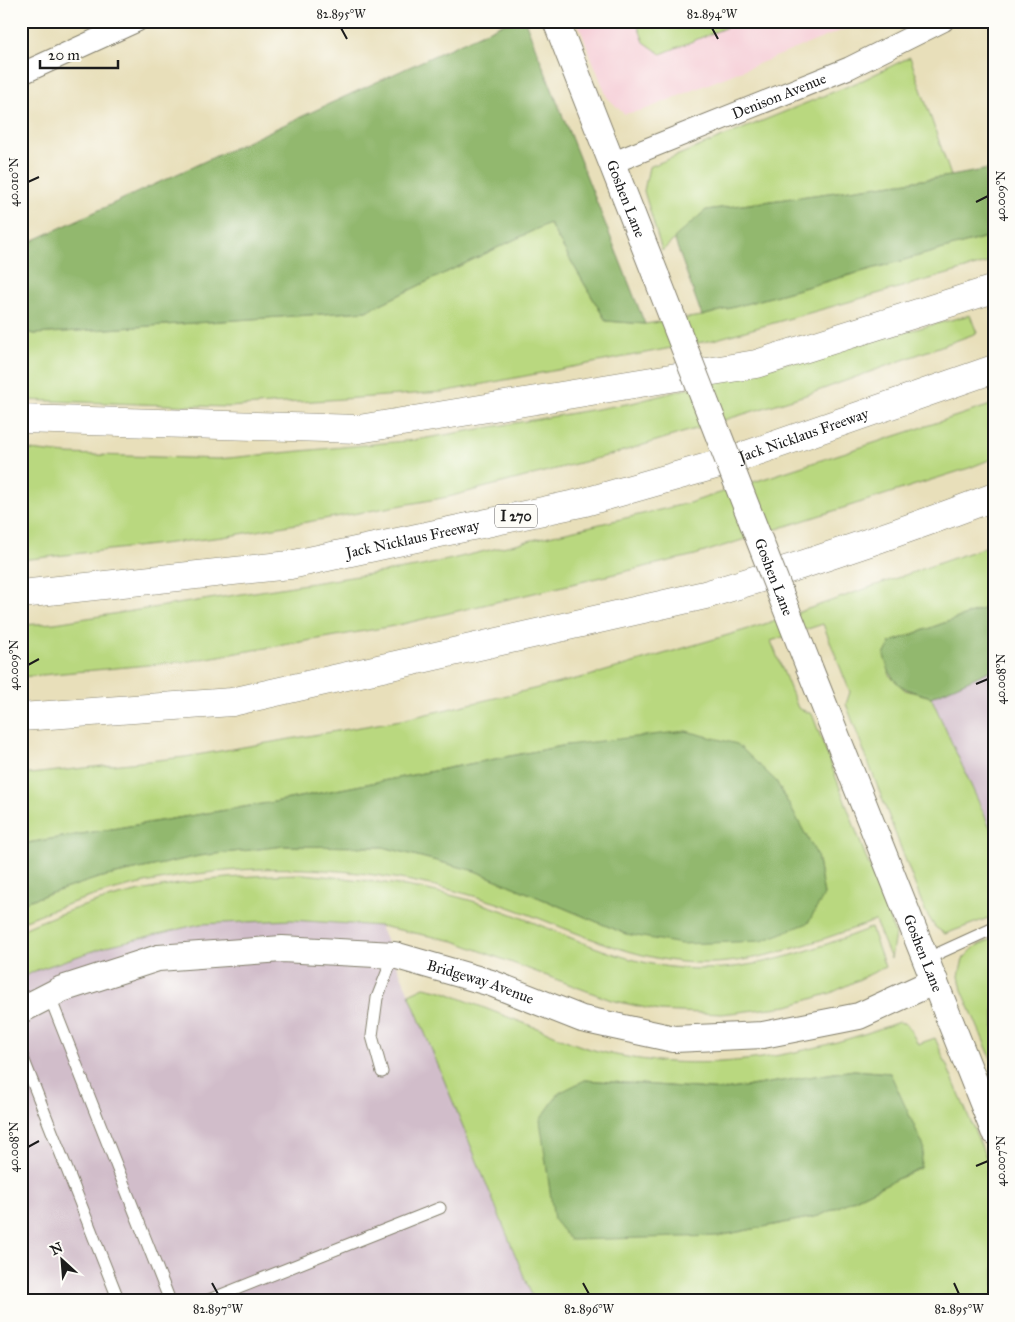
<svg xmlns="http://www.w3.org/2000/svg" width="1015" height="1322" font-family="'IM FELL Great Primer',serif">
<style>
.built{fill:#f6cfd8}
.industrial{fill:#d1bdca}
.green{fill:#b9d87f;stroke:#6a7a4e;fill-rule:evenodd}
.forest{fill:#92b86e;stroke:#576a45}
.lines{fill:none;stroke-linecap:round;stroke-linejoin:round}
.service-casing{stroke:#827e6b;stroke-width:13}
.minor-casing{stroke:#827e6b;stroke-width:23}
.tertiary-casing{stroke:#827e6b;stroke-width:28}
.motorway-casing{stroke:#827e6b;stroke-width:29}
.service{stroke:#fff;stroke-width:11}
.minor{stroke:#fff;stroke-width:21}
.tertiary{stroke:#fff;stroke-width:26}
.motorway{stroke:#fff;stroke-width:28}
.tertiary-bridge-casing{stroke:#827e6b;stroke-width:28;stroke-linecap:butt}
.tertiary-bridge{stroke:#fff;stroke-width:26}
.ticks{fill:none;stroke:#1c1c1c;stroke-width:2}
.labels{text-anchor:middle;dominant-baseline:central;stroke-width:5;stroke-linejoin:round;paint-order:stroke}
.shield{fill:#fdfcf7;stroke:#605f5e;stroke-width:1}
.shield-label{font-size:14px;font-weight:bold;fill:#1c1c1c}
.street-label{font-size:15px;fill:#1c1c1c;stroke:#fdfcf7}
.neatline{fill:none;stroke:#1c1c1c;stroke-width:2}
.ticks-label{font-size:12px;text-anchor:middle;fill:#1c1c1c}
</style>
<rect width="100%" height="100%" fill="#fdfcf7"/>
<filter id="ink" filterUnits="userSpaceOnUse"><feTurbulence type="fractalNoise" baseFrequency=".02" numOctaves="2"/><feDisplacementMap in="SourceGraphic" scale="10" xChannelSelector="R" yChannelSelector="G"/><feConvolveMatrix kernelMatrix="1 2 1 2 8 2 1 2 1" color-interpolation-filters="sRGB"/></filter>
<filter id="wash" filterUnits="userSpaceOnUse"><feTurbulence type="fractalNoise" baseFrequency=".0096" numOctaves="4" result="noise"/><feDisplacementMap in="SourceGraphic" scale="20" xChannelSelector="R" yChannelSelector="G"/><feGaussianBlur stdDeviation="1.12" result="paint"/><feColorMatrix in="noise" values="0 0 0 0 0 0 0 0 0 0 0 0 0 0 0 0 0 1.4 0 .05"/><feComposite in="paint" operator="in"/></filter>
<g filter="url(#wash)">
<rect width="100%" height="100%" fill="#e8dfba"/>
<path class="built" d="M577 21H865L644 110 624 114 607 97Z"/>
<path class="industrial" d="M994 669V836L931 697Z
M291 920 380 926 425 1031 534 1301H21V978L37 970 111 945 200 924Z"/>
<path class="green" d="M636 21H742L661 54 644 42Z
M910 57 951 176 706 210 662 251 644 191 649 167 863 80Z
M549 223 606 321 645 324 702 316 994 235V261L713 340 442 392 228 407 21 400V331L35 334 366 311Z
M970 315 977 333 812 393 614 454 448 497 223 537 21 560V449L66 454 218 459 415 440 632 403Z
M994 404V458L969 468 695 555 394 626 190 661 21 677V625L55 623 422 566 689 503Z
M994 544V605L891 642 889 675 905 690 931 697 994 836V915L991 917 945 934 935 927 925 911 846 704 850 692 823 624 771 641 798 708 812 714 895 934 891 959 875 921C820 940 754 966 695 963 623 959 564 925 497 903 338 852 175 857 21 922V903L98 878 199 856 284 846 383 847 475 871 626 934 824 895 817 856 776 781 567 745 274 802 21 844V775L185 757 401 720 589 676 762 625Z
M303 874C362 880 421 885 479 903 547 923 608 962 680 968 747 974 810 951 871 928L885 967 831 993 788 1006 722 1014 659 1011 611 1000 454 941 380 926 291 920 200 924 111 945 37 970 21 978V930C111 889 205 876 303 874Z
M994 938V1065L962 990 959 976 963 959 976 946Z
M424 987 442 991C476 1005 510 1018 545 1031 561 1038 578 1046 594 1050 698 1077 800 1058 899 1022L907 1024 918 1044 935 1038 994 1176V1301H534L409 994ZM854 1070 890 1073 920 1168 819 1216 718 1236 585 1080 724 1090Z"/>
<path class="forest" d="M509 21H525L645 324 606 321 549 223 366 311 35 334 21 331V246Z
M994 168V235L702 316 674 238 706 210 951 176Z
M994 605V669L931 697C901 688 892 687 884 655L891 642Z
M686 731 737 744 776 781 817 855 824 895 808 923 762 941 681 944 626 934 475 871 383 847 284 846 199 856 98 878 21 903V844L274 802 567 745Z
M854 1070 890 1073 924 1147 920 1168 819 1216 718 1236 570 1240 554 1220 540 1120 559 1093 585 1080 724 1090Z"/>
</g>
<g filter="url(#ink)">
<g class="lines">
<defs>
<path id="service" d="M926 959 994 928
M49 995 170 1301
M21 1053 119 1301
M382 1072 372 1036 377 998 394 955
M206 1301 440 1208"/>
<g id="minor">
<path d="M21 74 137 21"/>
<path id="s1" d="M612 163 849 68 943 21"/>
</g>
<g id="tertiary">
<path id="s2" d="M556 21 657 278"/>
<path id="s3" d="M809 667 994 1131"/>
<path id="s4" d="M21 1010 62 989 158 958 282 949 394 955 491 983 582 1019 674 1039 763 1035 859 1016 935 981"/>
</g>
<g id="motorway">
<path d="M21 419 359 429 756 364 994 289"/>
<path id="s5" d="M21 594 290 565 585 502 729 461 994 369"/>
<path d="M21 717 232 702 705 595C803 566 899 533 994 497"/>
</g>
</defs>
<use href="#service" class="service-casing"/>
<use href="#minor" class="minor-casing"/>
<use href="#tertiary" class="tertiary-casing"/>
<use href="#motorway" class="motorway-casing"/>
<use href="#service" class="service"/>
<use href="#minor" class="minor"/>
<use href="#tertiary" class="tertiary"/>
<use href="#motorway" class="motorway"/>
<defs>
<g id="tertiary-bridge">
<path id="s6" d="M657 278 809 667"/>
</g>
</defs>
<use href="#tertiary-bridge" class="tertiary-bridge-casing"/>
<use href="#tertiary-bridge" class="tertiary-bridge"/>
</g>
</g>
<path class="ticks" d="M341 28 347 39M712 28 718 39M28 182 39 177M976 202 988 196M28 665 39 659M976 684 988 679M28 1147 39 1141M976 1166 988 1161M212 1283 218 1294M583 1283 589 1294M954 1283 959 1294"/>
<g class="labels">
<rect class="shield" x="495" y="504.5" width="42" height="23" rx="4"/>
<g class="shield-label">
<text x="516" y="516">I 270</text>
</g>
<g class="street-label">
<text stroke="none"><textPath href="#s1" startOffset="180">Denison Avenue</textPath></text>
<text stroke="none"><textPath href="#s2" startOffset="191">Goshen Lane</textPath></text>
<text stroke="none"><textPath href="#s5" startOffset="801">Jack Nicklaus Freeway</textPath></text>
<text stroke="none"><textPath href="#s5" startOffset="396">Jack Nicklaus Freeway</textPath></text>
<text stroke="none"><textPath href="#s6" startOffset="321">Goshen Lane</textPath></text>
<text stroke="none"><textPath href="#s3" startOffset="308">Goshen Lane</textPath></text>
<text stroke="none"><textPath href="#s4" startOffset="474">Bridgeway Avenue</textPath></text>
</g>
</g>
<rect width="1015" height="1322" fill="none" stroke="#fdfcf7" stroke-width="55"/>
<g transform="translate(62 1260) rotate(334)" stroke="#fdfcf7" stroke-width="4" paint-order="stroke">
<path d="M0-4L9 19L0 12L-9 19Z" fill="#1c1c1c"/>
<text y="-8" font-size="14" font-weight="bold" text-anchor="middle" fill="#1c1c1c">N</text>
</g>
<path d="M40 60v8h78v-8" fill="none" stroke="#1c1c1c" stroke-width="2.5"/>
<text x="48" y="60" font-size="15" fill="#1c1c1c" stroke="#fdfcf7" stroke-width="4" paint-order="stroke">20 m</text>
<rect x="28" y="28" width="960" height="1266" class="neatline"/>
<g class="ticks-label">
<text x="341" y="18">82.895°W</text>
<text x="712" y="18">82.894°W</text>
<text transform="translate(14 182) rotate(-90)" y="4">40.010°N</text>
<text transform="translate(1001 196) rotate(-90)" y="4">40.009°N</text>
<text transform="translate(14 665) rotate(-90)" y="4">40.009°N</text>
<text transform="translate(1001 679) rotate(-90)" y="4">40.008°N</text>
<text transform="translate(14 1147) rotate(-90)" y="4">40.008°N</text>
<text transform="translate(1001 1161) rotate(-90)" y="4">40.007°N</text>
<text x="218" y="1313">82.897°W</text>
<text x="589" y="1313">82.896°W</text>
<text x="959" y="1313">82.895°W</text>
</g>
</svg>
